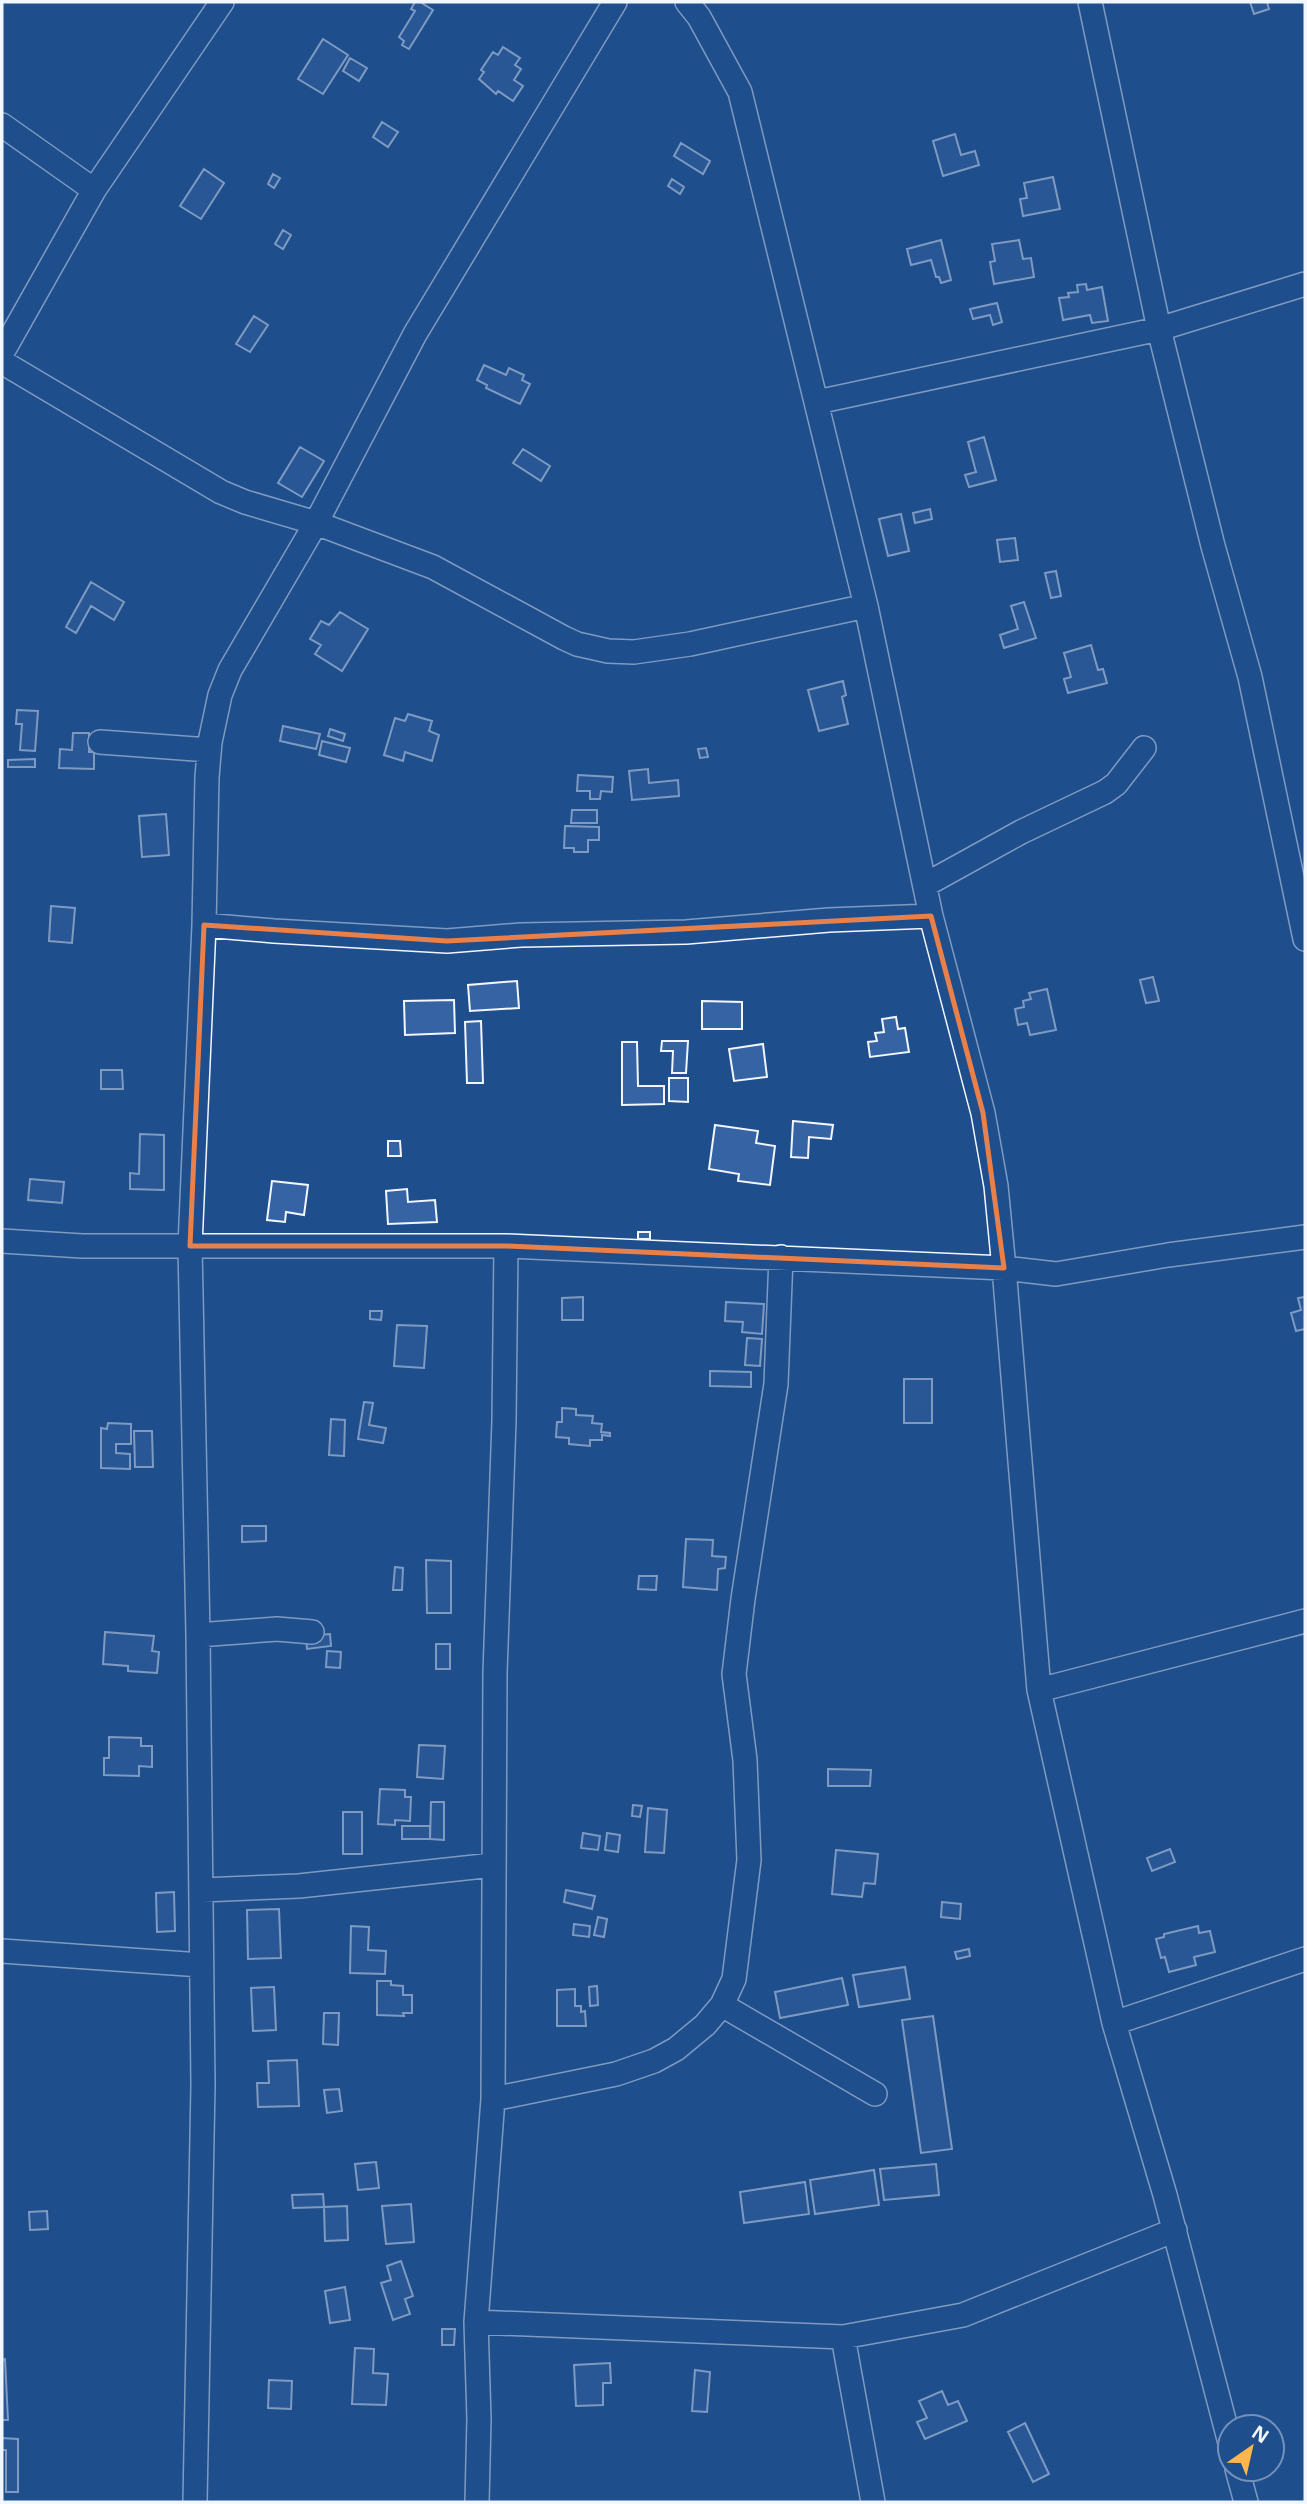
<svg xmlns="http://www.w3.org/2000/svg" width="1307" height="2504" font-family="'Noto Sans',sans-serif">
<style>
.building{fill:#3563a3;stroke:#f2f6ff;stroke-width:2}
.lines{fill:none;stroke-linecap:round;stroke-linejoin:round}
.minor-casing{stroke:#f2f6ff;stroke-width:26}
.minor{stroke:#1f4e8c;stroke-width:23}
.marked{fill:none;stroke:#ea8049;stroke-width:5;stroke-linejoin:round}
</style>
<rect width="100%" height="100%" fill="#1f4e8c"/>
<path class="building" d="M415 2H420L433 10 409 49 402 45 404 41 399 37 415 11 411 9Z
M1250 2H1267L1269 9 1254 14Z
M323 39 348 55 323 94 298 79Z
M503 47 520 58 515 65 521 69 514 80 523 86 513 101 498 91 496 94 479 79 484 72 481 70 493 52 498 55Z
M350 58 367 68 359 81 343 71Z
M382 122 398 132 388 147 373 137Z
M955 134 961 155 975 151 979 165 943 176 933 141Z
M681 143 710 161 703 174 674 156Z
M204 169 224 183 201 219 180 206Z
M273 174 280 178 274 188 268 184Z
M1053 177 1060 209 1023 216 1020 199 1027 198 1024 183Z
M672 179 684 187 680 194 668 186Z
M283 230 291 235 283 249 275 244Z
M941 240 951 280 941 283 939 277H936L931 260 911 265 907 249Z
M1019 240 1023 259 1031 258 1034 277 994 284 990 262 995 261 992 244Z
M1086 284 1087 290 1102 287 1108 321 1092 323 1090 315 1063 320 1059 298 1069 297 1068 293 1078 292 1077 285Z
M997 303 1002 322 993 325 990 315 973 319 970 309Z
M254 316 268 325 250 352 236 344Z
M484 365 506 375 509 368 524 375 522 380 530 384 520 404 486 388 487 385 477 380Z
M984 437 996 480 969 487 965 475 976 472 968 442Z
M300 447 324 461 302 497 278 483Z
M523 449 550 466 541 481 513 463Z
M930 509 932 519 915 523 913 513Z
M901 514 909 551 888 556 879 519Z
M1015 538 1018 560 1000 562 997 540Z
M1056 571 1061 596 1051 598 1045 573Z
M91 582 124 602 114 620 91 606 76 633 66 627Z
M1024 602 1036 638 1004 648 1000 635 1018 629 1011 606Z
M340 612 368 629 342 671 315 654 321 645 310 639 321 621 329 625Z
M1091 645 1098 670 1103 669 1107 683 1068 693 1064 679 1071 677 1064 653Z
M843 681 846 695 842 697 848 724 819 731 808 690Z
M17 710 38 711 35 751 20 750 22 724H16Z
M408 714 432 721 429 731 439 735 432 761 405 752 403 761 384 755 395 718 405 721Z
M283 726 320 734 316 749 280 741Z
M330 729 345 734 343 741 328 736Z
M73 733H89V752H94V769L59 768 60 749 72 750Z
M322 741 350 748 346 762 319 755Z
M706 748 708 757 700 758 698 749Z
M35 759V767H8V760Z
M648 769 649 783 678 780 679 796 632 800 629 771Z
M578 775 613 777 612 792 601 791 600 799H590V791H577Z
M572 810H597V823H571Z
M166 814 169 855 142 857 139 816Z
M565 826 599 827V840H588V852H574V848H564Z
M51 906 75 908 72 943 49 941Z
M1153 977 1159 1001 1146 1003 1140 980Z
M517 981 519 1008 470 1011 468 985Z
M1047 989 1056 1030 1030 1035 1027 1023 1018 1025 1015 1009 1024 1007 1023 1001 1031 999 1029 993Z
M454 1000 455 1033 405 1035 404 1001Z
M702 1001 742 1002V1029H702Z
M896 1017 898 1029 905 1028 909 1052 870 1057 868 1042 877 1041 875 1033 884 1032 882 1019Z
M481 1021 483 1083H467L465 1022Z
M662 1041H688L686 1073H672L673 1051H661Z
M622 1042H637L638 1086H664V1104L622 1105Z
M763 1044 767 1077 734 1081 729 1049Z
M101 1070H122L123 1089H101Z
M669 1078H688V1102L669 1101Z
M793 1121 833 1125 831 1139 809 1137 808 1158 791 1157Z
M715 1125 758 1131 756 1143 775 1146 770 1185 738 1181 739 1174 709 1169Z
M140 1134 164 1135V1190L130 1189V1173L139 1174Z
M388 1141H400L401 1156H388Z
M30 1179 64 1182 62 1203 28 1200Z
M272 1181 308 1185 304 1215 286 1212 285 1222 267 1220Z
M407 1189 408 1202 435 1200 437 1222 388 1224 386 1191Z
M638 1232H650V1239H638Z
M583 1297V1320H562V1298Z
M1305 1297V1329L1296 1331 1291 1313 1301 1310 1298 1298Z
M726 1302 764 1304 762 1334 742 1332 743 1322 725 1321Z
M370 1311H382L381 1320 370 1319Z
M397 1325 427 1326 424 1368 394 1366Z
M747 1338 762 1339 760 1366 745 1365Z
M710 1371 751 1372V1387L710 1386Z
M904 1379H932V1423H904Z
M364 1402 373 1403 369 1425 386 1428 383 1443 358 1439Z
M562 1408 576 1409V1415L593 1416 592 1423 602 1424 601 1432 610 1433V1436L602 1435V1440H590V1446L569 1444V1438L556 1437 557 1422H562Z
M331 1419 345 1420 344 1456 329 1455Z
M108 1423 131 1424V1444H116V1453L130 1454V1469L101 1468V1428L107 1429Z
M134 1431H152L153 1467H135Z
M242 1526H266V1541L242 1542Z
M686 1539 713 1540 712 1556 726 1557 725 1568 718 1569 717 1590 683 1587Z
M426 1560 451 1561V1613H427Z
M395 1567 403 1568 402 1590H393Z
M639 1576H657L656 1590 638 1589Z
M105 1632 154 1636 152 1651 159 1652 157 1673 128 1671V1666L103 1664Z
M330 1634 331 1646 307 1649 306 1636Z
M436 1644H450V1669H436Z
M327 1651 341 1652 340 1668 326 1667Z
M109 1737 141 1738V1746H152V1767L139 1766V1776L104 1775V1758H109Z
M419 1745 445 1746 443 1779 417 1777Z
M828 1769 871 1770 870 1786H828Z
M380 1789 405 1790V1797H411L410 1821 395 1820V1825L378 1824Z
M431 1802H444V1840L430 1839Z
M633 1805 642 1806 640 1817 632 1816Z
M648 1808 667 1810 664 1853 645 1852Z
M343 1812H362V1854H343Z
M402 1826H430V1839H402Z
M583 1833 600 1836 598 1850 581 1848Z
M607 1833 620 1835 618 1852 605 1850Z
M1170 1849 1175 1862 1152 1871 1147 1858Z
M836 1850 878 1854 875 1884 864 1883 862 1897 832 1894Z
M566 1890 595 1896 592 1909 564 1902Z
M174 1892 175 1931 157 1932 156 1893Z
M942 1902 961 1904 960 1919 941 1917Z
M279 1909 281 1958 248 1959 247 1910Z
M598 1917 607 1919 604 1937 594 1935Z
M574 1924 590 1926 589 1937 573 1935Z
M351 1926 369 1927 368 1950 386 1951 385 1974 350 1973Z
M1198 1926 1199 1933 1210 1931 1215 1952 1194 1957 1196 1965 1169 1972 1165 1957 1161 1958 1156 1939 1164 1937V1934Z
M969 1949 970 1956 957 1959 955 1952Z
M905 1967 910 1999 859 2007 853 1975Z
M842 1978 848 2005 780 2018 775 1992Z
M377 1981H391V1985L403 1986V1995H412V2013H403L404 2016 377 2015Z
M597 1986 598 2005 590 2006 589 1987Z
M274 1987 276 2030 253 2031 251 1988Z
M575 1989V2006H581V2012L585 2011 586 2026H557V1990Z
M324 2013H339L338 2045 323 2044Z
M933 2016 952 2149 921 2153 902 2020Z
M297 2060 299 2106 258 2107 257 2083H269L268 2061Z
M339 2089 342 2111 327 2113 324 2090Z
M376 2162 379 2188 358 2190 355 2164Z
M936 2164 939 2195 884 2200 880 2169Z
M874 2170 879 2205 815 2214 810 2180Z
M805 2182 809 2214 744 2223 740 2192Z
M323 2194 324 2207 293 2208 292 2195Z
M411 2204 414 2242 386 2244 382 2206Z
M347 2206 348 2240 325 2241 324 2207Z
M47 2211 48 2229 30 2230 29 2212Z
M401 2261 413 2296 405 2299 410 2314 393 2320 381 2283 391 2280 387 2266Z
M345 2287 350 2320 330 2323 325 2291Z
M442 2329H455L454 2345H442Z
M355 2348 374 2349 373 2373 388 2374 386 2405 352 2404Z
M5 2359 8 2420H2V2360Z
M610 2363 611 2383H603V2405L576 2406 574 2365Z
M695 2370 710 2372 707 2412 692 2411Z
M269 2380 292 2381 291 2409 268 2408Z
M942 2391 948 2405 958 2401 967 2421 925 2439 917 2422 927 2418 919 2401Z
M1025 2423 1049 2474 1033 2482 1008 2432Z
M2 2438 18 2439V2492H6V2450H2Z"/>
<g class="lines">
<defs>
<path id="minor" d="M687 2 699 17 740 92 866 606 931 916 983 1113 996 1186 1004 1268 1039 1690 1114 2023 1165 2195 1230 2443
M1090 2 1159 329 1213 546 1250 677 1305 939
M2 125 94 190
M2 353 94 190 222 2
M2 362 221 492 245 502 316 523 433 567 564 638 577 644 608 651 634 652 690 644 866 606
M817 402 1159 329 1305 284
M100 742 209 750
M925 885 1021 832 1105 792 1116 784 1144 748
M204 925 274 931 447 941 521 935 686 932 829 920 931 916
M2 1241 82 1246H506L1004 1268 1056 1274 1168 1255 1305 1237
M198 1635 277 1629 312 1632
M1039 1690 1305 1621
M202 1890 299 1886 493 1865
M2 1951 201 1965
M722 2005 875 2094
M1114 2023 1305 1959
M493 2099 616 2074 654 2061 676 2049 705 2025 722 2005 734 1979 749 1860 745 1760 734 1674 743 1599 776 1384 781 1257
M476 2322 843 2337 963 2315 1175 2230
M843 2337 873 2502
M1237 2469 1246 2502
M195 2502 203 2085 198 1635 190 1246 204 925 207 777 210 742 220 695 230 670 316 523 415 334 615 2
M477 2502 479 2419 476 2322 493 2099 495 1673 504 1421 506 1246"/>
</defs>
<use href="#minor" class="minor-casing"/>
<use href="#minor" class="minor"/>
</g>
<path d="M0 0H1307V2504H0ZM931 916 983 1113 1004 1268 506 1246H190L204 925 447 941Z" fill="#1f4e8c" fill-opacity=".55" fill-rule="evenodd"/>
<path class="marked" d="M931 916 983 1113 1004 1268 506 1246H190L204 925 447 941Z"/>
<rect width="1307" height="2504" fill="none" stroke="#f2f6ff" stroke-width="7"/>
<g transform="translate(1251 2448) rotate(34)"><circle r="33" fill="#1f4e8c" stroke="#7391ba" stroke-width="2"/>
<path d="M0-5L12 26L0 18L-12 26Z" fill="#ffb74d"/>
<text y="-10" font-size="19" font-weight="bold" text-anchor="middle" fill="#f2f6ff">N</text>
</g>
</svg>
